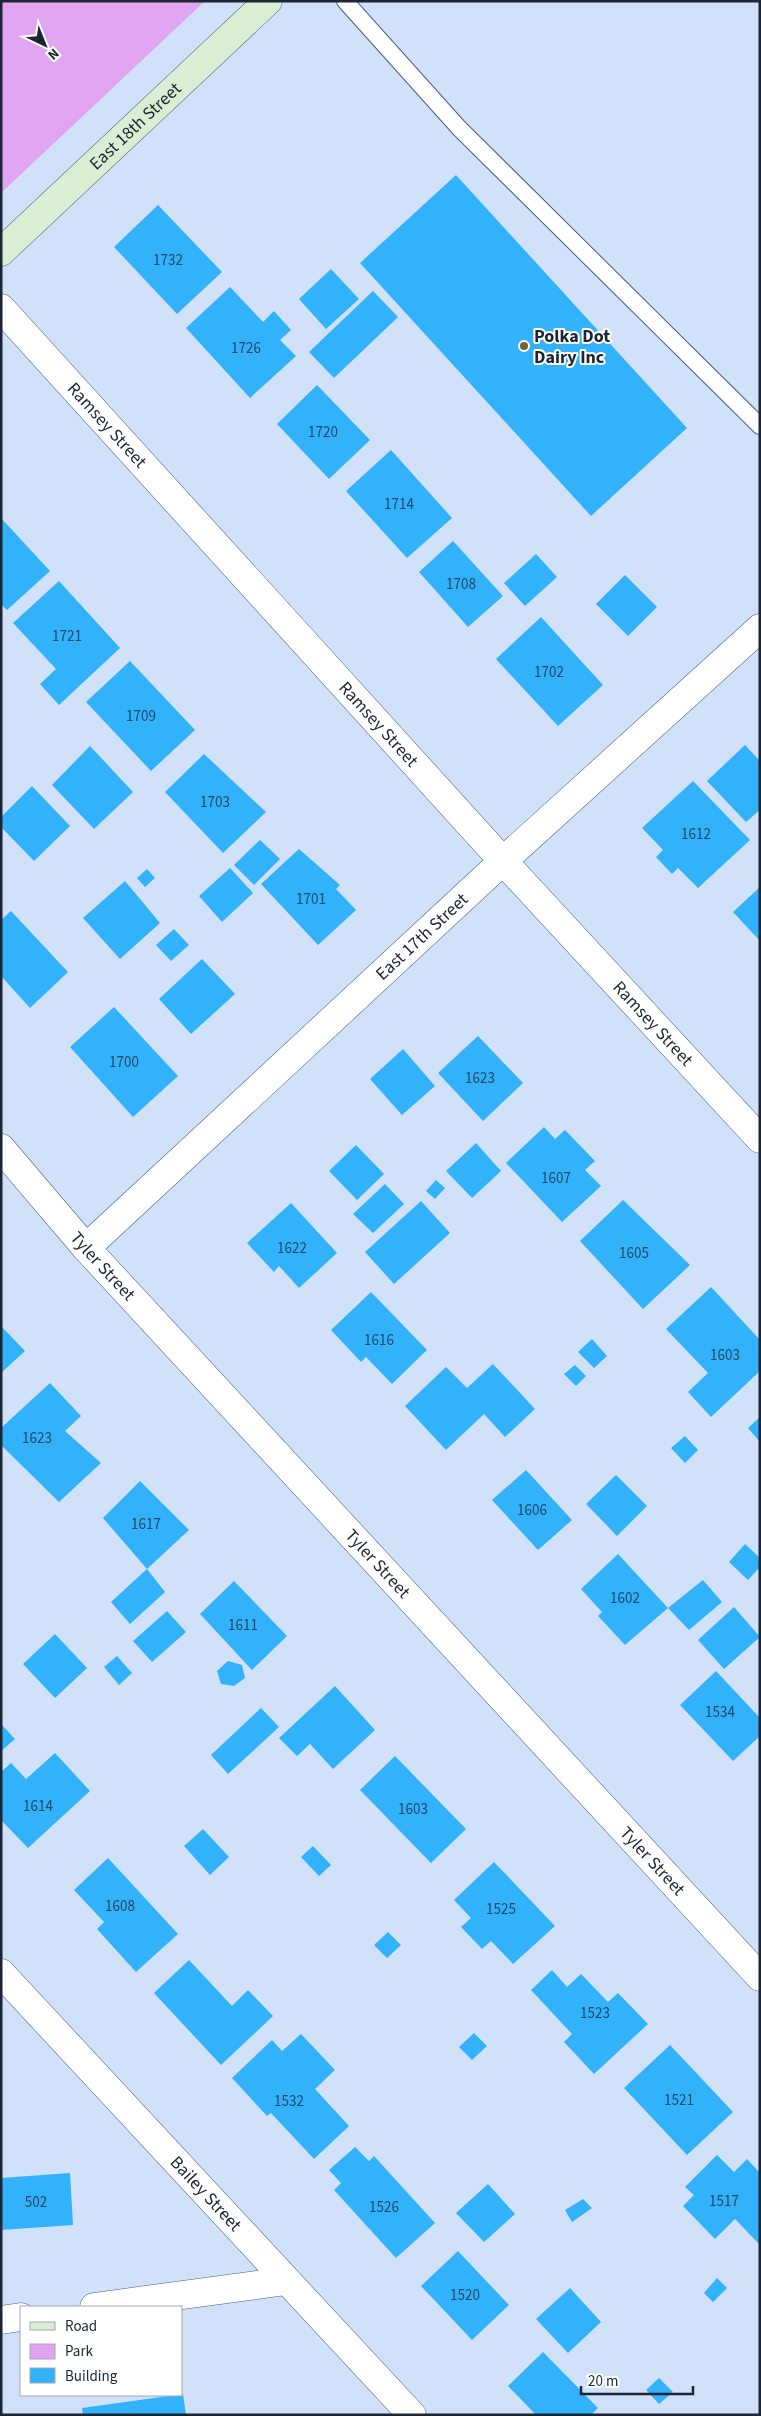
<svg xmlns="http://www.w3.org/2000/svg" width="761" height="2416" font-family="'Source Sans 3',sans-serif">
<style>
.green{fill:#e1a4f1}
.building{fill:#31b2fa}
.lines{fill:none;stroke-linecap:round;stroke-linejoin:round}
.lane-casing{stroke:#475e81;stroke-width:18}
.street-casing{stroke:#475e81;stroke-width:29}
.secondary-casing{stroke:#475e81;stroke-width:29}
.lane{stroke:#fff;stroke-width:16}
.street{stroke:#fff;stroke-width:28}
.secondary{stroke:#d9eed3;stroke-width:28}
.poi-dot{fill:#7b6032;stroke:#fff;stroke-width:2}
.labels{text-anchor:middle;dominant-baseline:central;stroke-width:4;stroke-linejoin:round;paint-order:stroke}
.number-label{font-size:15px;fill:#204866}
.street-label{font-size:18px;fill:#1b2534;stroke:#fff}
.poi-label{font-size:18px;font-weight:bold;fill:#1b2534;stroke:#fff;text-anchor:start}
</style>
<rect width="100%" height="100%" fill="#d1e1fa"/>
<path class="green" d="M1 1H205L1 193Z"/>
<path class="building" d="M456 175 687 428 591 516 360 263Z
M158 205 222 272 177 314 114 247Z
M331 269 359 299 326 329 299 299Z
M230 287 263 322 274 311 291 330 280 340 296 356 250 398 186 328Z
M373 291 398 317 334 378 309 352Z
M317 385 370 440 329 479 277 424Z
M391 450 452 518 407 558 346 491Z
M1 518 50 571 7 610 1 604Z
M453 541 503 596 468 627 419 572Z
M536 554 557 577 525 606 504 583Z
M625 575 657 607 628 636 596 604Z
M59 581 120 648 59 705 40 684 56 669 13 623Z
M541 617 603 685 558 726 496 659Z
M130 661 195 730 151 771 86 702Z
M745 745 760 761V810L746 822 707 781Z
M90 746 133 792 94 829 52 785Z
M204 754 266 812 223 853 165 792Z
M693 781 750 840 698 888 678 868 672 874 656 857 663 850 642 828Z
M32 786 70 826 34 861 1 827V817Z
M260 840 280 859 254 885 234 865Z
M299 849 340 885 336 889 356 910 318 945 261 884Z
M230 868 253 893 222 922 199 896Z
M147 869 155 878 145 887 137 878Z
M125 881 160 923 120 959 83 918Z
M760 887V941L733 912Z
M11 911 68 972 30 1008 1 976V920Z
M174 929 189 945 171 961 156 945Z
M202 959 235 994 191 1034 159 999Z
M114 1007 178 1076 133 1117 70 1047Z
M478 1036 523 1083 483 1121 438 1073Z
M403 1049 435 1086 402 1115 370 1079Z
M544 1127 555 1139 565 1130 595 1161 585 1170 601 1186 562 1222 506 1163Z
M476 1143 501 1171 472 1198 446 1171Z
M356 1145 384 1174 357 1200 329 1171Z
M436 1180 445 1188 435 1199 426 1191Z
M385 1184 404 1204 373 1233 353 1214Z
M623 1200 690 1265 643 1309 580 1241Z
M421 1201 450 1233 394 1284 365 1252Z
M291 1203 337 1253 299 1288 279 1266 274 1272 247 1243Z
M711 1287 760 1340V1371L711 1417 688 1392 708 1373 666 1329Z
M371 1292 427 1350 392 1384 366 1357 361 1362 331 1330Z
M1 1326 25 1351 1 1373Z
M592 1339 607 1356 594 1368 578 1352Z
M493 1364 535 1409 505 1437 484 1414 446 1450 405 1406 446 1367 467 1388Z
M575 1365 586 1376 576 1386 564 1374Z
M50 1383 81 1416 65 1431 101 1463 59 1502 1 1445V1428Z
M760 1417V1442L748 1428Z
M685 1436 698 1450 685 1463 671 1448Z
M526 1470 572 1520 538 1550 492 1500Z
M616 1475 647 1506 617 1536 586 1504Z
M140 1481 189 1530 147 1569 103 1518Z
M745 1544 760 1558V1567L748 1580 729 1562Z
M618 1554 668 1608 625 1645 598 1616 602 1612 581 1589Z
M147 1569 165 1592 130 1624 111 1602Z
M703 1580 722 1602 689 1630 668 1608Z
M234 1581 287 1636 252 1670 200 1614Z
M734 1607 760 1637 724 1669 698 1640Z
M167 1611 186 1632 152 1662 133 1641Z
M55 1634 87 1668 55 1698 23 1664Z
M117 1656 132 1673 119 1685 104 1667Z
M228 1661 242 1665 245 1678 234 1686 221 1684 217 1671Z
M716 1671 760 1718V1736L733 1761 680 1705Z
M335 1686 375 1730 333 1769 310 1744 297 1756 279 1738Z
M261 1708 279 1727 228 1774 211 1755Z
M1 1724 15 1739 1 1751Z
M55 1753 90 1791 28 1848 1 1820V1772L11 1763 26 1779Z
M395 1756 466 1829 431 1863 360 1790Z
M203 1829 229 1857 210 1875 184 1846Z
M313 1846 331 1865 319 1876 301 1857Z
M108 1858 178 1934 136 1972 97 1929 104 1922 74 1890Z
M494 1862 555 1926 513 1964 491 1941 482 1949 461 1927 471 1918 454 1900Z
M388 1932 401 1945 387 1958 374 1945Z
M189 1960 232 2006 248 1990 273 2016 221 2065 154 1993Z
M552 1970 567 1987 581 1974 608 2002 618 1993 648 2024 594 2074 564 2042 572 2034 531 1990Z
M474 2033 487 2046 472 2060 459 2047Z
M301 2034 335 2070 315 2089 349 2126 314 2159 271 2113 267 2116 232 2078 272 2040 282 2051Z
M670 2045 733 2112 687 2155 624 2088Z
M355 2147 369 2161 374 2156 435 2223 396 2258 334 2190 341 2183 329 2170Z
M717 2155 734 2172 747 2159 760 2173V2245L735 2219 715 2239 683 2206 694 2195 685 2187Z
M70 2173 73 2225 1 2230V2178Z
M488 2184 515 2214 484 2242 456 2213Z
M583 2199 592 2208 572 2222 565 2210Z
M458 2251 509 2305 472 2340 421 2286Z
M717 2278 727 2288 713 2302 704 2293Z
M570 2288 601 2322 568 2353 536 2319Z
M543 2352 598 2408 591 2415H536L508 2386Z
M659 2378 673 2392 659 2404 646 2390Z
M183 2394 186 2415H83L82 2408Z"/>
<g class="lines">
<defs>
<path id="lane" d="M345 1 459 128 760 426"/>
<g id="street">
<path id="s1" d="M1 308 503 861 760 1139"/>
<path id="s2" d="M1 1148 86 1248 760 1977"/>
<path id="s3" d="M86 1248 503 861 760 628"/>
<path id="s4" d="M1 1973 412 2415"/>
<path d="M94 2307 286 2281"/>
<path d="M1 2320 21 2317"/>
</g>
<g id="secondary">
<path id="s5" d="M1 252 268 1"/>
</g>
</defs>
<use href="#lane" class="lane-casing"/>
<use href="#street" class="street-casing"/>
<use href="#secondary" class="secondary-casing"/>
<use href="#lane" class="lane"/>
<use href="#street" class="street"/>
<use href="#secondary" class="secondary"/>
</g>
<circle class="poi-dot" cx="524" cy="346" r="5"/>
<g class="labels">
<g class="number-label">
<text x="168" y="260">1732</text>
<text x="246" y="348">1726</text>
<text x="323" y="432">1720</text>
<text x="399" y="504">1714</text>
<text x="461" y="584">1708</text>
<text x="67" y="636">1721</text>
<text x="549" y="672">1702</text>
<text x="141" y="716">1709</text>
<text x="215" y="802">1703</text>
<text x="696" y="834">1612</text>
<text x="311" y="899">1701</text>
<text x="124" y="1062">1700</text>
<text x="480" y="1078">1623</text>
<text x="556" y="1178">1607</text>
<text x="292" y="1248">1622</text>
<text x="634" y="1253">1605</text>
<text x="379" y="1340">1616</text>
<text x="725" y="1355">1603</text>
<text x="37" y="1438">1623</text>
<text x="532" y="1510">1606</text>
<text x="146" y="1524">1617</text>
<text x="625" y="1598">1602</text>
<text x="243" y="1625">1611</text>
<text x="720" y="1712">1534</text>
<text x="38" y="1806">1614</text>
<text x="413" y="1809">1603</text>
<text x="120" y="1906">1608</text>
<text x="501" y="1909">1525</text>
<text x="595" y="2013">1523</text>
<text x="679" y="2100">1521</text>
<text x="289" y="2101">1532</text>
<text x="724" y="2201">1517</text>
<text x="36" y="2202">502</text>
<text x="384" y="2207">1526</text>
<text x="465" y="2295">1520</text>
</g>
<g class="street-label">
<text stroke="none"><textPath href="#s5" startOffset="184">East 18th Street</textPath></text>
<text stroke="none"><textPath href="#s1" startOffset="158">Ramsey Street</textPath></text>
<text stroke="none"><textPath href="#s1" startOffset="562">Ramsey Street</textPath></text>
<text stroke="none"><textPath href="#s3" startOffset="458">East 17th Street</textPath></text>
<text stroke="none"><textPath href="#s1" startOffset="968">Ramsey Street</textPath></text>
<text stroke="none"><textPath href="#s2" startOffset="156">Tyler Street</textPath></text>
<text stroke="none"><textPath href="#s2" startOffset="561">Tyler Street</textPath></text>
<text stroke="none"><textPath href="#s2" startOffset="966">Tyler Street</textPath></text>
<text stroke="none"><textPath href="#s4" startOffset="301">Bailey Street</textPath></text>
</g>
<g class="poi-label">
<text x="534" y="336">Polka Dot<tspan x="534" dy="21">Dairy Inc</tspan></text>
</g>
</g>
<rect width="761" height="2416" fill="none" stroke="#1b2534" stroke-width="5"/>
<rect x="20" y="2306" width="162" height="90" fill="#ffffff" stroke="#a4a8ae"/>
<rect x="30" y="2322" width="25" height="8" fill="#d9eed3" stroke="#a4a8ae"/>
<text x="65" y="2331" font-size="15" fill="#1b2534">Road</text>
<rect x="30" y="2344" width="25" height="15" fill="#e1a4f1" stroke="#a4a8ae"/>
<text x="65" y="2356" font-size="15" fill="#1b2534">Park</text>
<rect x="30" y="2368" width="25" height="15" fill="#31b2fa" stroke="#a4a8ae"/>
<text x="65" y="2381" font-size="15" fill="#1b2534">Building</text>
<g transform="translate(45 45) rotate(137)" stroke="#ffffff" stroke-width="4" paint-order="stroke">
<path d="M0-4L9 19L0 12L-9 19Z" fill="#1b2534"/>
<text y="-8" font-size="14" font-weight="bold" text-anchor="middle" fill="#1b2534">N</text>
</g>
<path d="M581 2386v8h112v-8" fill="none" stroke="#1b2534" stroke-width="2.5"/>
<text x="588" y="2386" font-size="15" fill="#1b2534" stroke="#ffffff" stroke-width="4" paint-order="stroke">20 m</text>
</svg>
